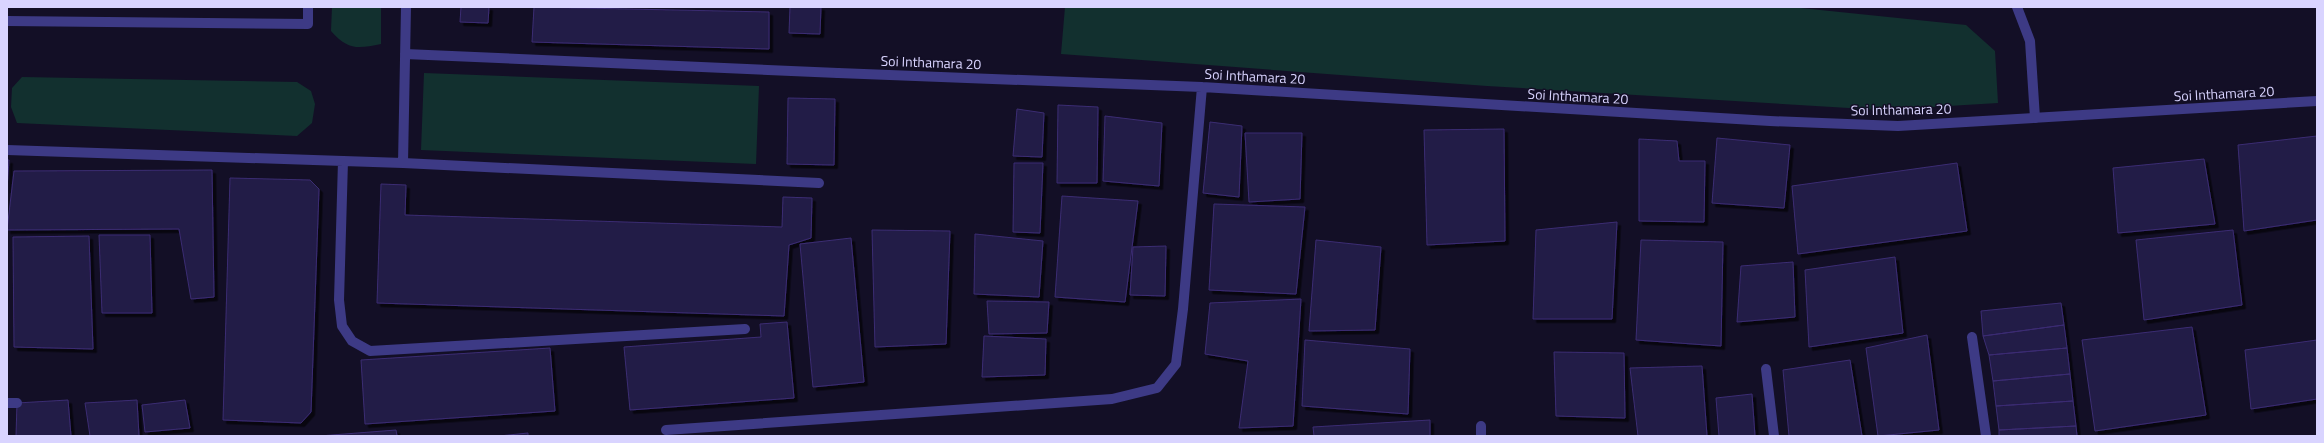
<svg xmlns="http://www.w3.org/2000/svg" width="2324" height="443" font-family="'Titillium Web',sans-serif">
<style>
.green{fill:#12302f}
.building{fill:#241b47;stroke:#3b2d73;filter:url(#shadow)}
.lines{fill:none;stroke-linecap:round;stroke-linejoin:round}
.service{stroke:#3d3a85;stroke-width:10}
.minor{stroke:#3d3a85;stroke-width:10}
.labels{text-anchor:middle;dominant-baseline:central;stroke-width:3;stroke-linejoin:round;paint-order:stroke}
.street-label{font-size:14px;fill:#d9d4ff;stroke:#130f26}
</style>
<defs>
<filter id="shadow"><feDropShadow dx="3.5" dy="3.5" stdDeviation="0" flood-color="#0009"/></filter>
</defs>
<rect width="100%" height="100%" fill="#130f26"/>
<path class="green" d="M332 7H381V44C357 49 348 50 331 31Z
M1065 7H1791L1966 25 1995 51 1998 103 1882 110 1487 86 1061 54Z
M424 73 759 86 756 164 421 150Z
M22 77 297 82 311 91 315 104 312 123 297 136 17 123 11 107 12 88Z"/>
<path class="building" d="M461 7H489L488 23 460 22Z
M534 7 769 12V49L532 42Z
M790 7H821L820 34 789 33Z
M788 98 835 99 834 165 787 164Z
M1058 105 1098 107 1097 183H1057Z
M1017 109 1044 113 1042 157 1013 156Z
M1105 116 1162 123 1159 186 1103 181Z
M1210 122 1242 126 1239 197 1203 193Z
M1504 129 1505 241 1427 245 1424 130Z
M1245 133H1302L1300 199 1249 202Z
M2317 136V220L2244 231 2238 145Z
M1717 138 1790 145 1784 208 1712 203Z
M1639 139 1677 141 1679 161H1705L1704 222 1639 221Z
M2204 159 2215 224 2118 233 2113 168Z
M7 160H9L7 190Z
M1014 163H1043L1040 233 1013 232Z
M1957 163 1967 231 1798 254 1792 186Z
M212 170 214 297 191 299 179 229 7 230 14 171Z
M230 178 310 180 319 189 311 412 301 423 223 420Z
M381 184 406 185 405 215 782 227 783 197 812 198 811 238 789 245 784 316 377 303Z
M1062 196 1138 201 1125 302 1055 297Z
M1214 204 1305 207 1296 294 1209 290Z
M1617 222 1612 319H1533L1536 230Z
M872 230 950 231 946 344 875 347Z
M2233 230 2242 305 2144 320 2136 240Z
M975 234 1043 241 1039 297 974 294Z
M99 235H150L152 313H102Z
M89 236 93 349 14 347 13 237Z
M851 238 864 382 813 387 800 244Z
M1316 240 1381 247 1375 330 1309 331Z
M1641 240 1723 242 1721 346 1636 340Z
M1166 246 1165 296 1130 295 1133 247Z
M1895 257 1903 333 1809 347 1805 270Z
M1793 262 1795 317 1737 322 1741 266Z
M1301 299 1293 426 1239 428 1248 361 1205 354 1210 303Z
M987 301 1049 302 1047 333 989 334Z
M2061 303 2064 325 1983 336 1981 311Z
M787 322 794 398 630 410 624 347 761 337 760 324Z
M2064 325 2067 348 1989 355 1983 336Z
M2192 327 2206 415 2095 431 2082 340Z
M1927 335 1939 430 1878 436 1866 348Z
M984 336 1046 339 1045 375 982 377Z
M1305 340 1410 349 1408 414 1302 406Z
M2317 340V399L2251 409 2245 350Z
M550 348 555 411 365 424 361 360Z
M2067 348 2070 374 1993 381 1989 355Z
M1554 352 1624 353 1625 418 1556 416Z
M1850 360 1862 436H1789L1783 370Z
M1702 366 1707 436H1638L1630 368Z
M2070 374 2073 401 1996 406 1993 381Z
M1752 394 1755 436H1719L1716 398Z
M68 400 71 436H16L17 403Z
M137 400 139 436H90L85 403Z
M185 400 190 428 145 432 142 405Z
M2073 401 2076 426 1999 430 1996 406Z
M1430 420V436H1314L1313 427Z
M2076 426 2077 436H1999V430Z
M396 430 397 436H319Z
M528 433V436H499Z"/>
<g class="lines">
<path class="service" d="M2017 7 2030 41 2035 118
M7 21 308 24V7
M405 54 838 73
M7 150 403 163 819 183
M343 161 339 300 342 326 352 341 370 351 745 329
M403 163 406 7"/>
<path class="minor" d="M838 73 1202 87 1770 121 1898 126 2317 101
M1972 337 1986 436
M1766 369 1774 436
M7 403H17
M666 430 1112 399 1157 388 1176 364 1183 309 1202 87
M1481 436V426"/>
</g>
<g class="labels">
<g class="street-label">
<text transform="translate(931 62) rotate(2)">Soi Inthamara 20</text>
<text transform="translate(1255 76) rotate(3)">Soi Inthamara 20</text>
<text transform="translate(2224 93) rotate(-3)">Soi Inthamara 20</text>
<text transform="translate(1578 96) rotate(3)">Soi Inthamara 20</text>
<text transform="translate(1901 109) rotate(-1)">Soi Inthamara 20</text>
</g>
</g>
<rect width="2324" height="443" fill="none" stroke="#d9d4ff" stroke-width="16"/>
</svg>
